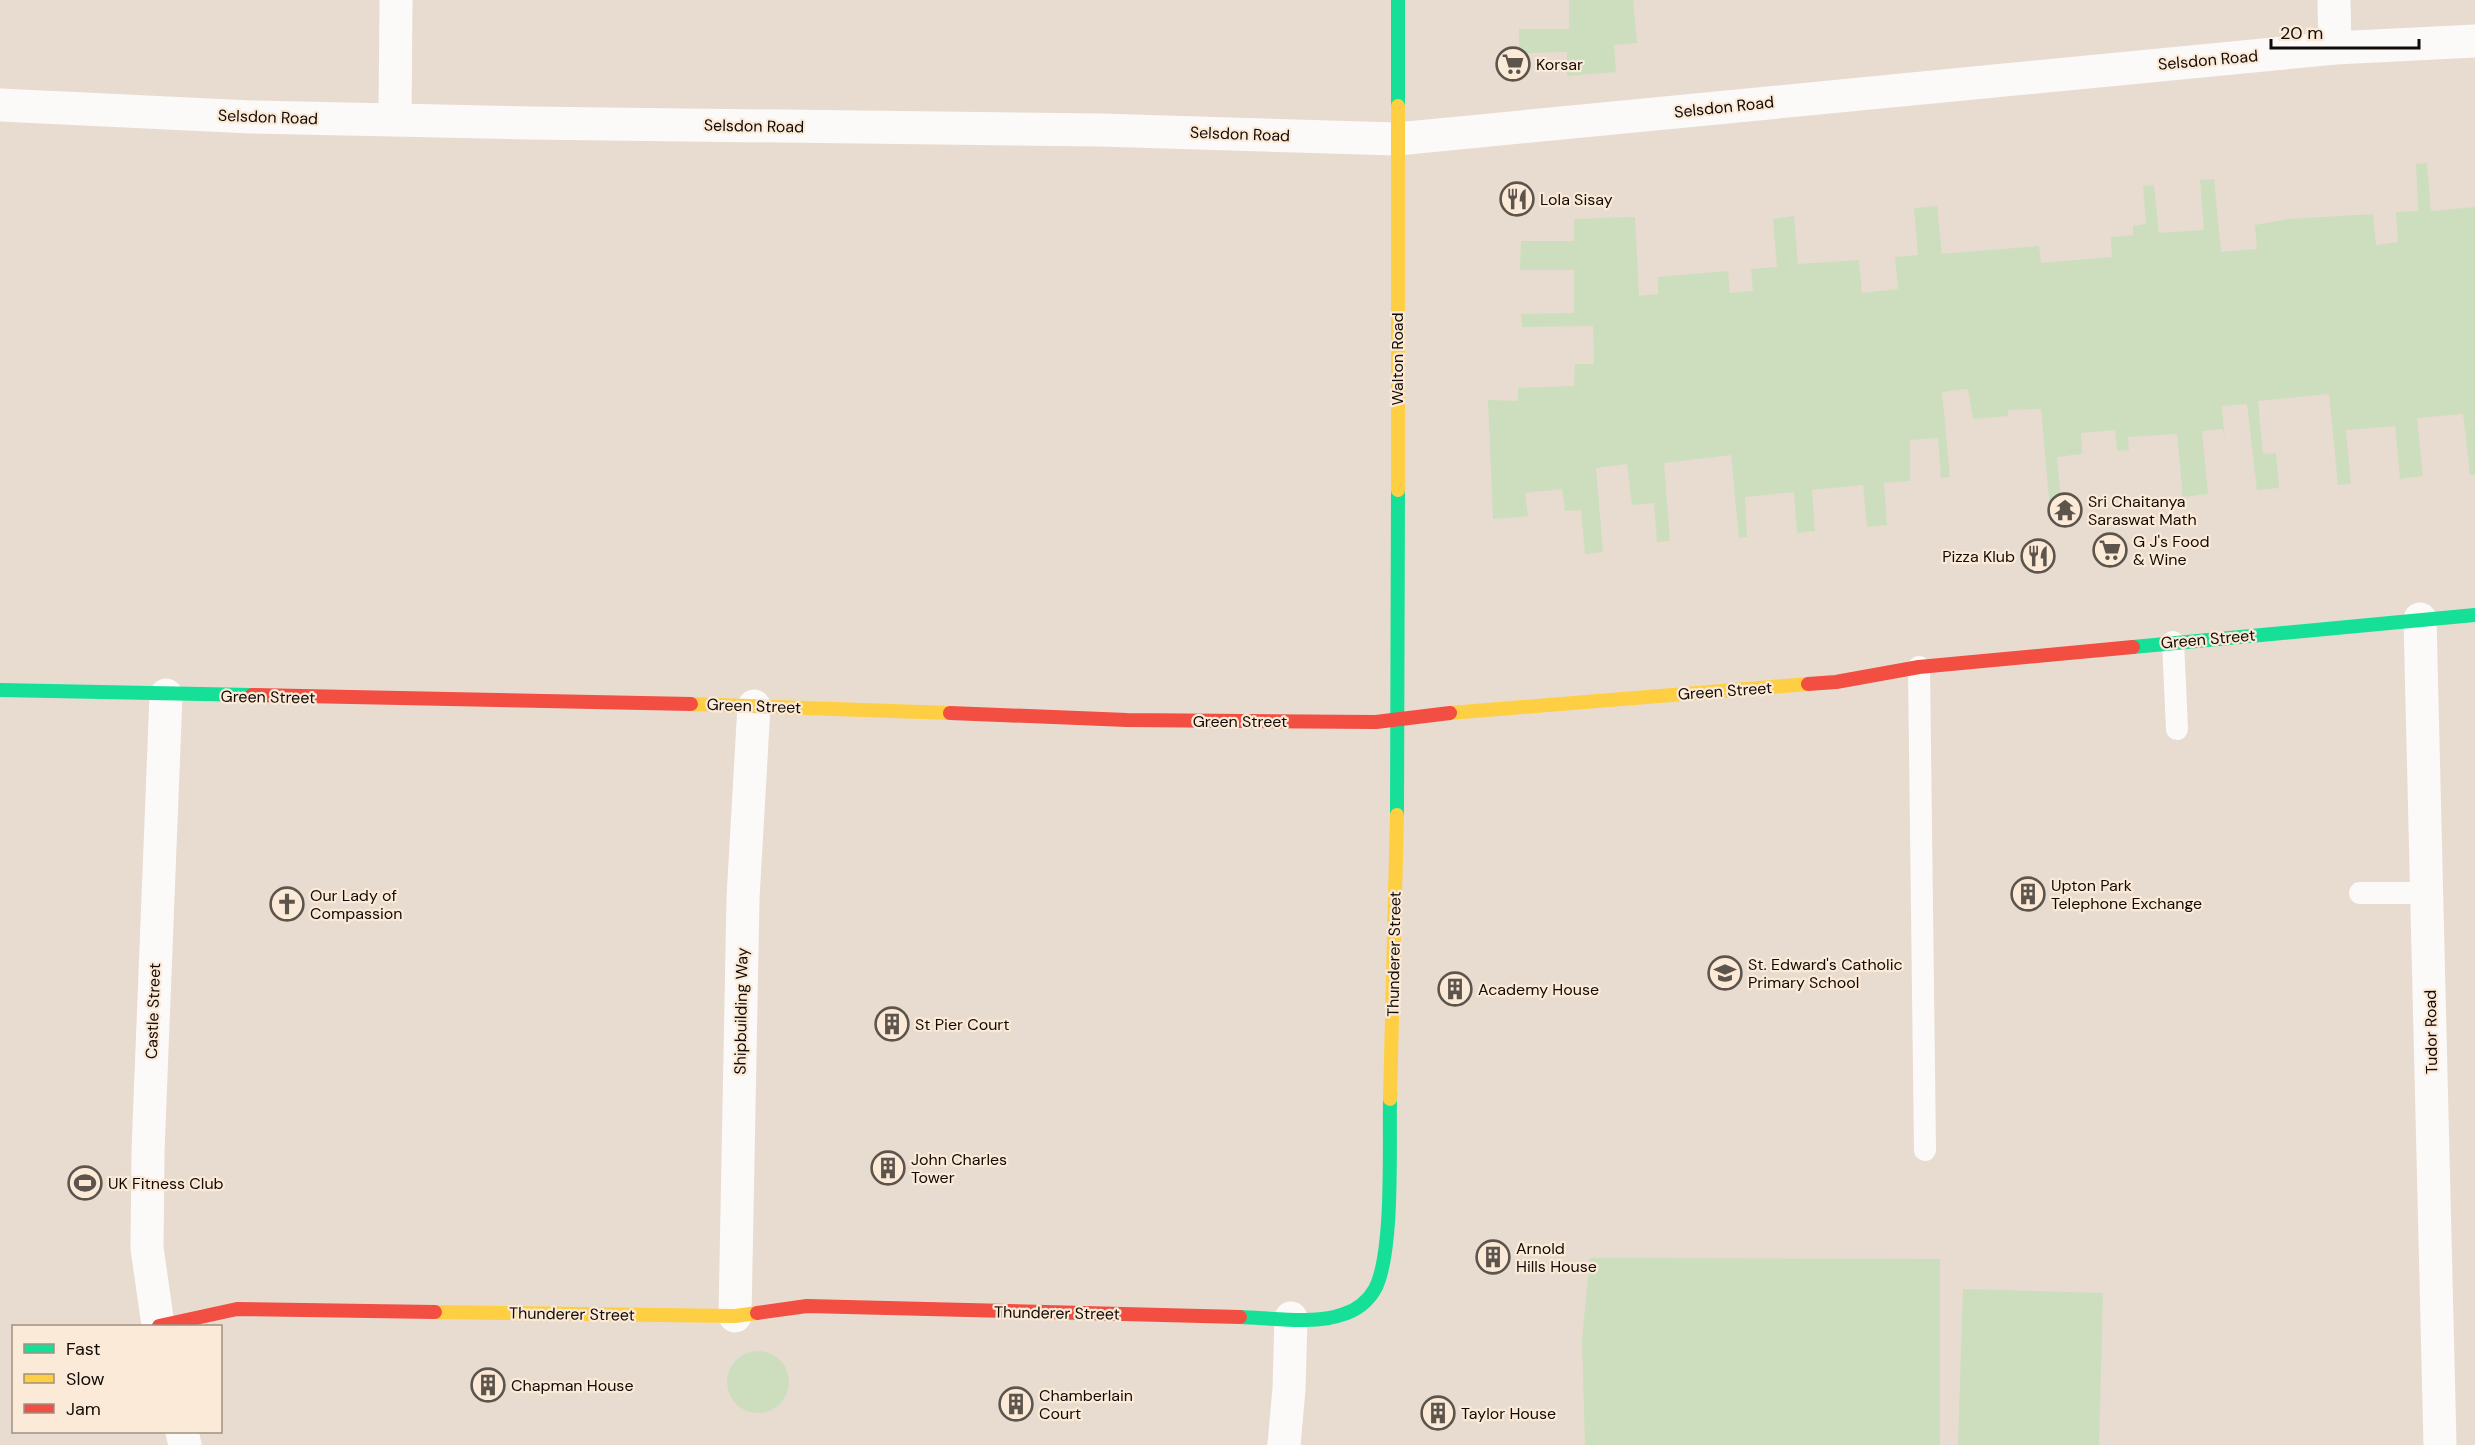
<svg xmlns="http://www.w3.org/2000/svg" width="2475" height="1445" font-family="'DM Sans',sans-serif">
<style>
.green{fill:#ccdebd}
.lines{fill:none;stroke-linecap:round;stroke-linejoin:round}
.lane{stroke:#fcfaf8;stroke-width:22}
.street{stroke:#fcfaf8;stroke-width:33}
.fast{stroke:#16e098;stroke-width:14}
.slow{stroke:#ffcf43;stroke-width:14}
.jam{stroke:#f24e42;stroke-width:14}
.labels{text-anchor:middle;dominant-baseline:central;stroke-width:4.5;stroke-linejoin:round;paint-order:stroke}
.street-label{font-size:16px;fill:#120b05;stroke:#fcead8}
.poi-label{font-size:16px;fill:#120b05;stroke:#fcead8;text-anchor:start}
</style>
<rect width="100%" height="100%" fill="#e8dcd0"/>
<path class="green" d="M1569 0H1633L1637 43 1614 45 1616 72 1567 76V52L1519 53V29H1569Z
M2427 163 2431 211 2475 207V475H2470L2463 414 2417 418 2423 476 2400 479 2395 426 2346 430 2351 484 2338 485 2329 394 2258 401 2263 454 2276 453 2279 488 2257 490 2247 404 2222 406 2225 442 2223 429 2202 431 2208 494 2183 497 2177 434 2128 437 2129 450 2117 451 2115 430 2081 433 2082 454 2057 457 2062 510 2050 511 2041 409 2008 410V416L1973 419 1968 389 1942 392 1950 477 1941 478 1938 438 1910 440V481L1884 483 1887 525 1867 527 1863 485 1812 490 1815 531 1797 533 1794 492 1745 497 1747 537 1739 538 1731 455 1664 463 1670 541 1657 542 1654 503 1632 505 1627 464 1596 468 1603 552 1585 554 1581 510 1565 511 1562 489 1525 493 1528 516 1493 519 1488 400 1518 401V388L1574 386 1575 364H1594L1593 326 1522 327 1521 314 1574 313V270H1520L1521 241H1574V219L1635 217 1639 296 1658 294V277L1728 271 1730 293 1753 291 1751 269 1777 267 1773 219 1794 216 1798 264 1859 260 1862 293 1898 289 1895 257 1918 255 1914 208 1937 206 1942 254 2039 246 2041 263 2112 257 2111 237 2133 235V226L2146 224 2143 186 2154 185 2159 233 2204 230 2200 180 2214 179 2221 252 2257 249 2255 225 2290 219 2373 214 2376 245 2398 242 2396 212 2418 211 2416 164Z
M1590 1258 1940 1259V1445H1585L1582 1339Z
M1963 1289 2103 1293 2099 1445H1958Z
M727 1382a31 31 0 1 1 62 0a31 31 0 1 1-62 0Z"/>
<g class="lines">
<path class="lane" d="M2173 642 2177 729
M1919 667 1925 1150
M2360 893H2428"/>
<path class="street" d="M2334 0 2335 48
M0 105 251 117 529 123 1101 130 1397 139 2335 48 2475 41
M395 120 396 0
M2420 619 2440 1445
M735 1316 743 898 754 706
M158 1325 147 1248 148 1151 166 695
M182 1432 185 1445
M1284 1445 1289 1389 1291 1318"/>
<path class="fast" d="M1398 0V106
M2133 647 2475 615
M0 690 252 695
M1397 815 1398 490
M1240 1317C1271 1318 1315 1325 1344 1314 1357 1310 1368 1301 1375 1289 1394 1253 1389 1144 1390 1099"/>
<path class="slow" d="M1398 106V490
M691 704 950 713
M1450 713 1808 684
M1390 1099 1397 815
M435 1312 735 1316 757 1313"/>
<path class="jam" d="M1808 684 1836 682 1919 667 2133 647
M252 695 691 704
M950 713 1127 720 1376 722 1450 713
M757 1313 807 1306 1240 1317
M159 1326 237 1309 435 1312"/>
</g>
<defs>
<symbol id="supermarket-ring" viewBox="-11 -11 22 22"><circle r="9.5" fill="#fcead8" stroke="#5d544c" stroke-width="1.5"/><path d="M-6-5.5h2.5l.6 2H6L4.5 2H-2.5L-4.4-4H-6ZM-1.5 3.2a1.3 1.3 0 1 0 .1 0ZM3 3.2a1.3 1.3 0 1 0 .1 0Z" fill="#5d544c"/></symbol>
<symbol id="restaurant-ring" viewBox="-11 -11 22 22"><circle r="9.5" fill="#fcead8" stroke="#5d544c" stroke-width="1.5"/><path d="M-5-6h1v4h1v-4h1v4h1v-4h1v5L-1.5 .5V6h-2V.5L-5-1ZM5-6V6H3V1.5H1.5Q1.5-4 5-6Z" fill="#5d544c"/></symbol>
<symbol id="temple-ring" viewBox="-11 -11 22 22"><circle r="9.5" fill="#fcead8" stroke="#5d544c" stroke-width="1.5"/><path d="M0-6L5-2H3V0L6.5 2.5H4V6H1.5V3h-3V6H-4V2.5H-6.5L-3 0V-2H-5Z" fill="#5d544c"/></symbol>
<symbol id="building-ring" viewBox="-11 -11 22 22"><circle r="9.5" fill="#fcead8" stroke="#5d544c" stroke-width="1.5"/><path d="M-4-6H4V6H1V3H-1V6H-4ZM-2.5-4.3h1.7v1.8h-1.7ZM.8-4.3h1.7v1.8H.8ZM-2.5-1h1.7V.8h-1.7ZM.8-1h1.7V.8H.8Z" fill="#5d544c"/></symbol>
<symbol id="church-ring" viewBox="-11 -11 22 22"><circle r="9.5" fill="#fcead8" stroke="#5d544c" stroke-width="1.5"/><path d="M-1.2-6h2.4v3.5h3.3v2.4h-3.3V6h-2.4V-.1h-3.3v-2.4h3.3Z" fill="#5d544c"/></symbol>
<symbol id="school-ring" viewBox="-11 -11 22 22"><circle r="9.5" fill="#fcead8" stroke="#5d544c" stroke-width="1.5"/><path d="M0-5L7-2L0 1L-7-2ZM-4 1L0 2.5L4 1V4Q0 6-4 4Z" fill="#5d544c"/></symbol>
<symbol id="stadium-ring" viewBox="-11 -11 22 22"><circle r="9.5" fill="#fcead8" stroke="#5d544c" stroke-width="1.5"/><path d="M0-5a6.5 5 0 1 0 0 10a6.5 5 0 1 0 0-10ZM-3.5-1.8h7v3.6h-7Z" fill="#5d544c"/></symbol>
</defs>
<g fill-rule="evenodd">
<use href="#supermarket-ring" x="1494" y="45" width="38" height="38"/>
<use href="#restaurant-ring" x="1498" y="180" width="38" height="38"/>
<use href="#temple-ring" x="2046" y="491" width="38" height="38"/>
<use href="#supermarket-ring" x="2091" y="531" width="38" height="38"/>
<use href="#restaurant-ring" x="2019" y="537" width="38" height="38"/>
<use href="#building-ring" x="2009" y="875" width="38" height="38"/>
<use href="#church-ring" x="268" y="885" width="38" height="38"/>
<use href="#school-ring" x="1706" y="954" width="38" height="38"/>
<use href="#building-ring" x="1436" y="970" width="38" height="38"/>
<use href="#building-ring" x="873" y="1005" width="38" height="38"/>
<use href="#building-ring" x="869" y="1149" width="38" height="38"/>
<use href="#stadium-ring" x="66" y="1164" width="38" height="38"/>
<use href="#building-ring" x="1474" y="1238" width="38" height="38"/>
<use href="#building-ring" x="469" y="1366" width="38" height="38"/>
<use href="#building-ring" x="997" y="1385" width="38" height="38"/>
<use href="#building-ring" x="1419" y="1394" width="38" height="38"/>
</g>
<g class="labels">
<g class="street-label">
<text transform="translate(2208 60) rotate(-5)">Selsdon Road</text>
<text transform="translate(1724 107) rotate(-6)">Selsdon Road</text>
<text transform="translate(268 117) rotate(2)">Selsdon Road</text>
<text transform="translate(754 126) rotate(1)">Selsdon Road</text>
<text transform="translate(1240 134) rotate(2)">Selsdon Road</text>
<text transform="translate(1397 359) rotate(-90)">Walton Road</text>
<text transform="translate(2208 639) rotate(-5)">Green Street</text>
<text transform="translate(1725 691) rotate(-4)">Green Street</text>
<text transform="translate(268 697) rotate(1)">Green Street</text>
<text transform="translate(754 706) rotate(2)">Green Street</text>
<text x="1240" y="721">Green Street</text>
<text transform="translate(1394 954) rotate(-89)">Thunderer Street</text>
<text transform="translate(153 1011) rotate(-88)">Castle Street</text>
<text transform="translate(741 1011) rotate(-89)">Shipbuilding Way</text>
<text transform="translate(2431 1032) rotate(-91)">Tudor Road</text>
<text transform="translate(1057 1313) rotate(1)">Thunderer Street</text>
<text transform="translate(572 1314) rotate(1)">Thunderer Street</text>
</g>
<g class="poi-label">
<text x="1536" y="64">Korsar</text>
<text x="1540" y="199">Lola Sisay</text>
<text x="2088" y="501">Sri Chaitanya<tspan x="2088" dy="18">Saraswat Math</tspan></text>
<text x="2133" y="541">G J's Food<tspan x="2133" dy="18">&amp; Wine</tspan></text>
<text x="2015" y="556" text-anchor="end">Pizza Klub</text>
<text x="2051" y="885">Upton Park<tspan x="2051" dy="18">Telephone Exchange</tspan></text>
<text x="310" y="895">Our Lady of<tspan x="310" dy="18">Compassion</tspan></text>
<text x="1748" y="964">St. Edward's Catholic<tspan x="1748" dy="18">Primary School</tspan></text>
<text x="1478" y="989">Academy House</text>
<text x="915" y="1024">St Pier Court</text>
<text x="911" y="1159">John Charles<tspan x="911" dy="18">Tower</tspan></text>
<text x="108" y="1183">UK Fitness Club</text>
<text x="1516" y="1248">Arnold<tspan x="1516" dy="18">Hills House</tspan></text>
<text x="511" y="1385">Chapman House</text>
<text x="1039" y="1395">Chamberlain<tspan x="1039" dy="18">Court</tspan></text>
<text x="1461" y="1413">Taylor House</text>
</g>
</g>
<rect x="12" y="1325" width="210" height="108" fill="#fcead8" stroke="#9e9184" stroke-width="1.5"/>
<rect x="24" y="1344" width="30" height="9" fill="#16e098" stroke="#9e9184" stroke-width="1.5"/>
<text x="66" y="1355" font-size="18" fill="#120b05">Fast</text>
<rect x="24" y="1374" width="30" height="9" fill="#ffcf43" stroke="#9e9184" stroke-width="1.5"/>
<text x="66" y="1385" font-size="18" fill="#120b05">Slow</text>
<rect x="24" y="1404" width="30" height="9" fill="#f24e42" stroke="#9e9184" stroke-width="1.5"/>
<text x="66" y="1415" font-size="18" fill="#120b05">Jam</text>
<path d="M2271 39v9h148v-9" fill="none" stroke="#120b05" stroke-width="3"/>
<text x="2280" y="39" font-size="18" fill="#120b05" stroke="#fcead8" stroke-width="4.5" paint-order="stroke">20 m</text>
</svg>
